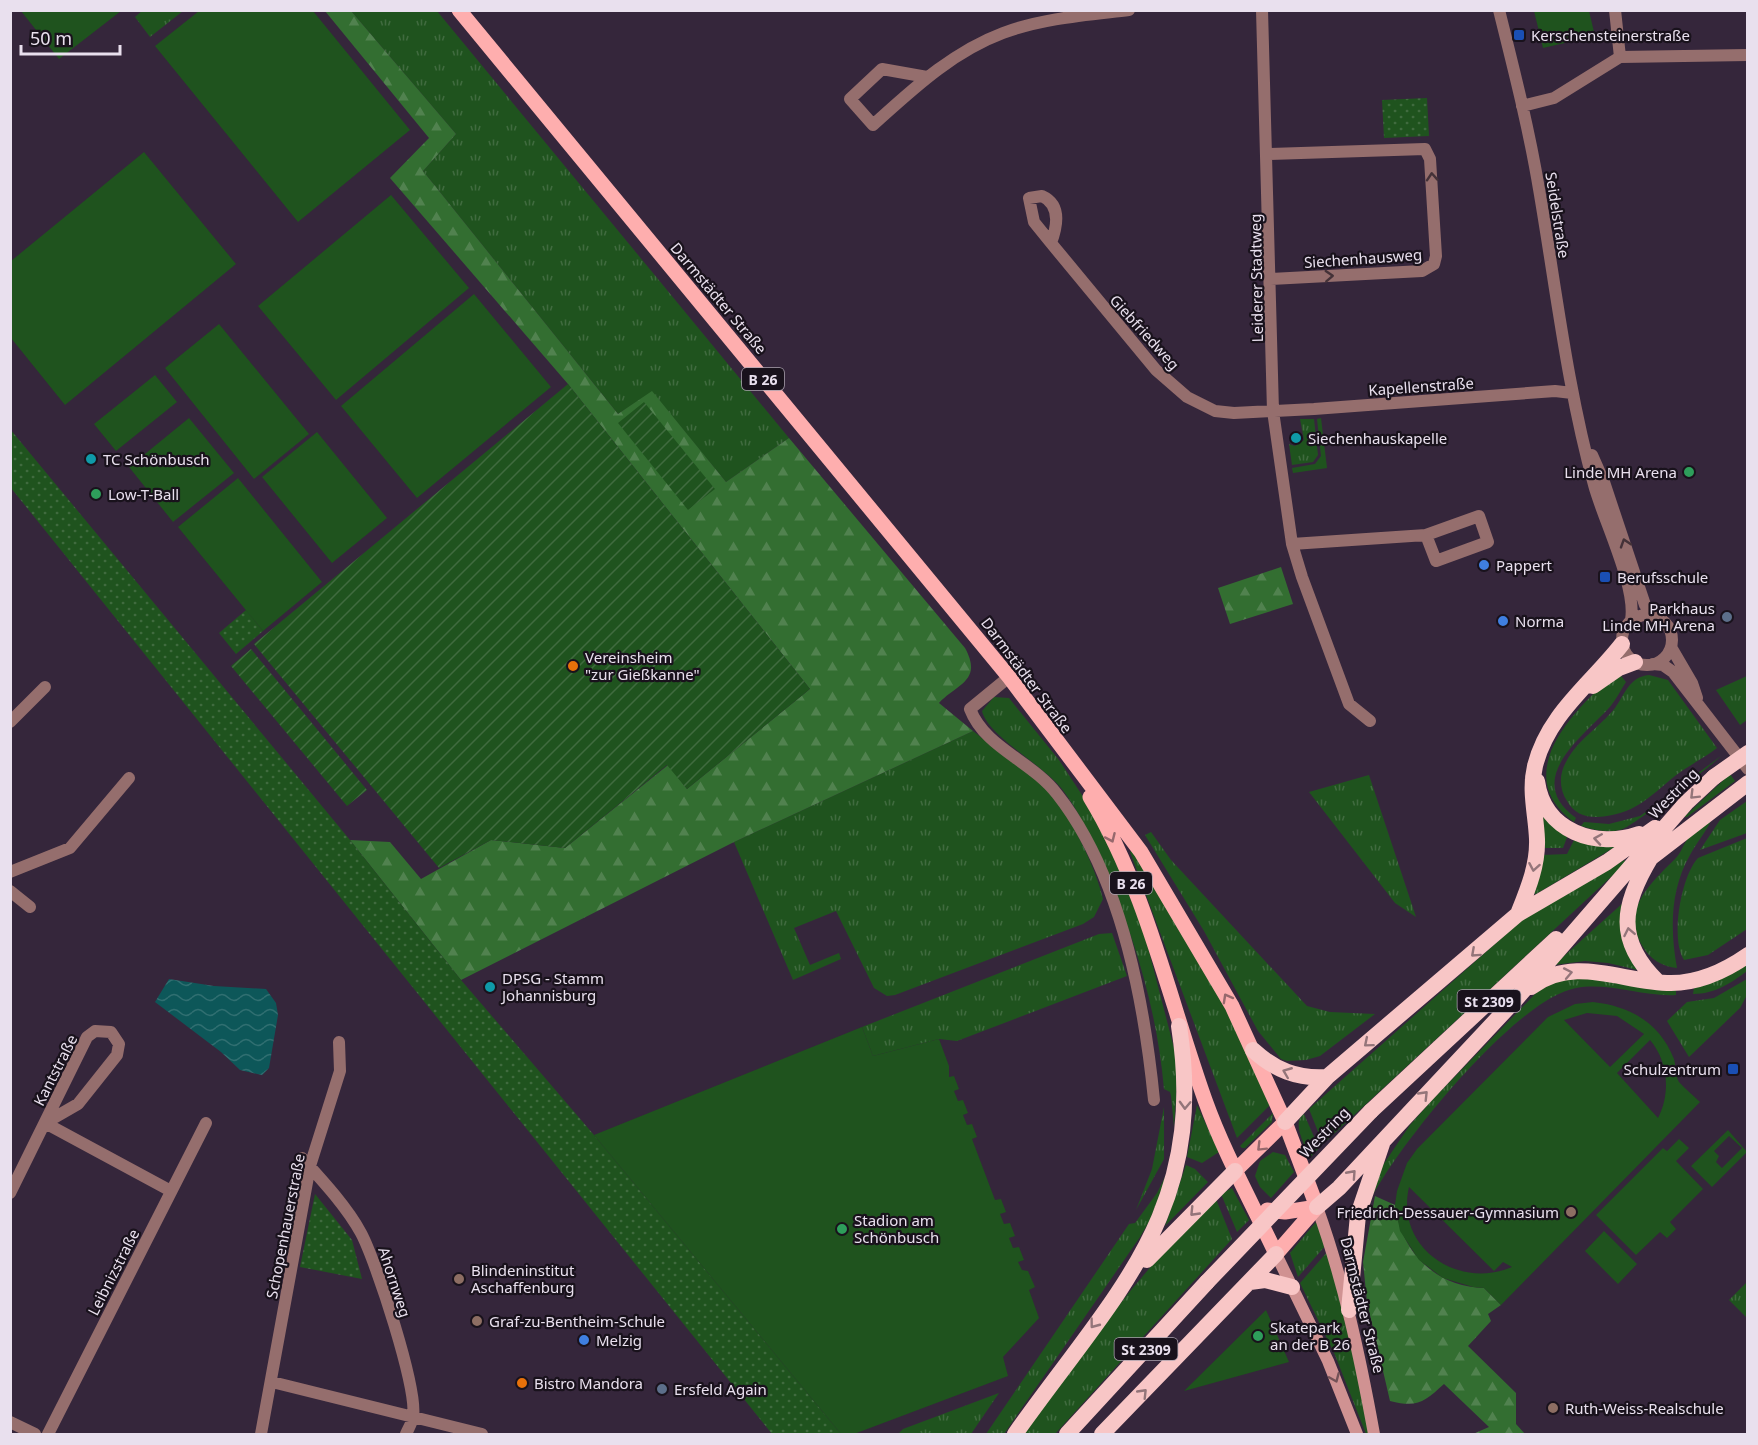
<svg xmlns="http://www.w3.org/2000/svg" width="1758" height="1445" font-family="'Noto Sans',sans-serif">
<style>
.grass{fill:url(#grass-tufts)}
.forest{fill:url(#forest-firs)}
.park{fill:url(#park-dots)}
.garden{fill:url(#garden-furrows)}
.pitch{fill:#1f531e;fill-rule:evenodd}
.water{fill:url(#water-waves)}
.lines{fill:none;stroke-linecap:round;stroke-linejoin:round}
.minor{stroke:#956e6d;stroke-width:12}
.secondary{stroke:#d09292;stroke-width:12}
.primary{stroke:#feaeae;stroke-width:15}
.trunk{stroke:#f8c6c6;stroke-width:16}
.trunk-bridge{stroke:#f8c6c6;stroke-width:16}
.oneway{stroke:#443238}
.oneway2{stroke:#94757a}
.oneway3{stroke:#97686c}
.oneway4{stroke:#745257}
.transit-dot{fill:#1a4fb4;stroke:#19121c;stroke-width:2}
.culture-dot{fill:#0f9aa8;stroke:#19121c;stroke-width:2}
.leisure-dot{fill:#2e9e5b;stroke:#19121c;stroke-width:2}
.shop-dot{fill:#3f7fe0;stroke:#19121c;stroke-width:2}
.service-dot{fill:#5c6f8a;stroke:#19121c;stroke-width:2}
.food-dot{fill:#e8710a;stroke:#19121c;stroke-width:2}
.education-dot{fill:#8d6e63;stroke:#19121c;stroke-width:2}
.labels{text-anchor:middle;dominant-baseline:central;stroke-width:4.5;stroke-linejoin:round;paint-order:stroke}
.shield{fill:#19121c;stroke:#aba2af;stroke-width:1.5}
.shield-label{font-size:14px;font-weight:bold;fill:#e9e0ee}
.poi-label{font-size:15px;fill:#e9e0ee;stroke:#19121c;text-anchor:start}
.street-label{font-size:15px;fill:#e9e0ee;stroke:#19121c}
</style>
<defs>
<pattern id="grass-tufts" width="24" height="20" patternUnits="userSpaceOnUse" patternTransform="scale(1.5)"><rect width="24" height="20" fill="#1f531e"/><path d="M3 7l-1-3M5 7V3M7 7l1-3M15 17l-1-3M17 17v-4M19 17l1-3" fill="none" stroke="#406b3f"/></pattern>
<pattern id="forest-firs" width="22" height="20" patternUnits="userSpaceOnUse" patternTransform="scale(1.5)"><rect width="22" height="20" fill="#336e31"/><path d="M5 1l3.5 6h-7zM16 11l3.5 6h-7z" fill="#51824f"/></pattern>
<pattern id="park-dots" width="8" height="8" patternUnits="userSpaceOnUse" patternTransform="scale(1.5)"><rect width="8" height="8" fill="#1f531e"/><path d="M2 2h.1M6 6h.1" fill="none" stroke="#406b3f" stroke-width="1.8" stroke-linecap="round"/></pattern>
<pattern id="garden-furrows" width="10" height="10" patternUnits="userSpaceOnUse" patternTransform="scale(1.5)"><rect width="10" height="10" fill="#1f531e"/><path d="M-1 1l2-2M0 10L10 0M9 11l2-2" fill="none" stroke="#406b3f"/></pattern>
<pattern id="water-waves" width="16" height="10" patternUnits="userSpaceOnUse" patternTransform="scale(1.5)"><rect width="16" height="10" fill="#0d5759"/><path d="M0 5q4-4 8 0t8 0" fill="none" stroke="#306f71"/></pattern>
</defs>
<rect width="100%" height="100%" fill="#35263b"/>
<path class="grass" d="M143 10H183V11L150 37 135 17Z
M351 11H437L789 438 726 482 652 392 618 414 423 171 456 134Z
M1321 418 1327 468 1293 473 1292 468 1315 464 1321 456 1317 419Z
M1300 419H1314L1318 455 1313 462 1292 465 1289 444 1295 446 1304 440Z
M1618 672 1626 682C1620 691 1615 702 1608 709 1581 738 1523 780 1576 818L1574 822C1507 774 1577 706 1618 672Z
M1649 675 1668 680 1717 748C1704 758 1688 766 1675 776 1648 798 1634 815 1597 817 1583 817 1574 813 1567 801 1559 789 1559 774 1566 762 1577 740 1600 727 1615 708 1625 694 1629 677 1649 675Z
M1747 676V720L1740 725 1716 690Z
M994 697 1009 698 1059 760 1084 798 1112 852 1144 932 1174 1048 1178 1071 1174 1127 1171 1096 1170 1092 1164 1089C1157 1010 1134 933 1101 861 1090 836 1079 811 1062 789 1043 765 988 736 982 711Z
M973 731C998 751 1026 769 1049 792 1071 816 1096 868 1103 899L1094 917 1083 924 895 995 887 996 874 988 836 911 794 928 810 965 839 953 841 959 793 980 734 842Z
M1721 756C1714 764 1634 825 1623 829 1609 834 1595 830 1581 826L1584 822 1609 824 1640 816Z
M1730 774 1735 781 1687 817H1684Z
M1369 775 1416 917 1395 903 1309 792Z
M1536 788 1569 832 1563 848H1545Z
M1747 801V833L1700 850 1720 820Z
M1712 819C1706 832 1697 842 1690 855 1670 890 1670 930 1677 968 1663 967 1650 959 1643 947 1620 910 1650 884 1675 859 1681 853 1682 847 1687 840 1692 832 1705 825 1712 819Z
M1151 832 1171 860 1307 1006 1330 1012 1375 1014 1320 1056 1306 1060 1287 1061 1281 1059 1258 1031 1204 931 1145 835Z
M1576 836 1625 841 1536 894 1533 893 1543 855 1567 854Z
M1747 838V929L1708 955 1684 960C1670 939 1681 876 1698 858Z
M1133 850 1216 987 1270 1105 1237 1138 1130 852Z
M1624 860 1626 863 1323 1144 1309 1109 1522 920Z
M1624 902 1642 971 1608 963 1585 961 1554 965Z
M1112 933 1127 976 957 1041 939 1039 873 1056 862 1027 1099 934Z
M1747 963V971C1731 983 1715 994 1693 994L1694 988Z
M1567 975 1676 990V995C1643 997 1609 982 1576 988 1516 999 1400 1143 1372 1197L1383 1165 1410 1125 1433 1099 1537 992Z
M1747 979V995L1740 1008 1689 1057 1667 1021 1687 1002 1714 998Z
M1197 1105 1219 1152 1202 1163 1187 1157Z
M1164 1107V1159L1136 1210 1152 1169Z
M1273 1113 1272 1122 1245 1148H1242L1240 1146Z
M1304 1114 1319 1148 1310 1158C1305 1145 1291 1123 1304 1114Z
M1273 1152 1285 1155 1294 1172 1271 1198 1260 1187 1255 1176 1260 1161Z
M1186 1165 1195 1169 1208 1182 1165 1226Z
M1170 1167 1150 1220 1140 1237 1004 1434H986L1129 1224 1135 1223 1157 1193Z
M1232 1188 1249 1220 1237 1232 1221 1194Z
M1216 1199 1232 1239 1055 1434H1023C1082 1353 1141 1268 1216 1199Z
M1316 1222 1326 1245 1298 1277 1290 1253Z
M1328 1251 1372 1434H1366L1335 1355 1300 1283Z
M1747 1282V1318L1729 1300Z
M999 1393 971 1434H898L903 1429Z"/>
<path class="forest" d="M325 11H351L456 134 423 171 618 414 652 391 726 482 789 438 965 648C983 681 957 684 939 703L973 731 734 842 461 980 350 840 390 842 421 879 491 840 565 848 668 765 687 789 810 689 568 384 390 178 429 138Z
M1281 567 1293 604 1230 624 1218 588Z
M1375 1196 1395 1205C1401 1252 1436 1287 1484 1288L1501 1305 1488 1314 1491 1321 1468 1346 1516 1393V1424L1525 1434H1473L1489 1427 1444 1384C1424 1402 1418 1408 1390 1401L1367 1302 1363 1262Z"/>
<path class="park" d="M1427 98 1429 136 1384 138 1382 100Z
M10 429 350 840 461 980 594 1135 841 1434H772L11 488Z
M246 610 263 631 236 654 219 633Z
M315 1194 352 1240 362 1279 300 1267Z"/>
<path class="garden" d="M568 384 810 689 687 789 667 765 565 848 491 840 439 868 254 644Z
M644 402 715 489 688 510 618 423Z
M251 649 367 790 347 806 231 666Z"/>
<path class="pitch" d="M21 11H121L59 59Z
M199 11H313L410 130 298 222 155 46Z
M1534 11H1589L1595 36 1543 48Z
M144 152 236 264 65 405 11 338V261Z
M391 195 469 288 336 400 258 306Z
M474 294 551 387 417 498 341 406Z
M219 324 309 434 254 479 165 368Z
M155 375 177 402 116 451 94 424Z
M189 418 234 473 173 522 129 467Z
M317 432 387 518 332 563 262 477Z
M238 478 322 582 263 631 178 527Z
M1593 1002C1630 1006 1660 1023 1674 1059 1676 1066 1675 1076 1679 1082 1685 1089 1693 1095 1700 1102L1501 1305 1484 1288 1473 1287 1443 1278 1419 1260 1400 1231 1395 1205 1397 1191 1407 1163 1417 1149 1548 1017 1575 1004ZM1587 1013 1617 1016 1644 1034 1610 1067 1564 1020ZM1650 1040C1668 1061 1671 1093 1658 1118L1617 1073ZM1409 1187 1494 1271 1503 1262 1512 1267C1458 1290 1395 1248 1409 1187Z
M862 1027 873 1056 939 1039 949 1066V1077L954 1076 959 1089 954 1091 958 1101 963 1100 968 1113 963 1115 967 1125 972 1124 977 1137 972 1139 995 1200 1001 1199 1006 1212 1000 1214 1004 1224 1010 1223 1015 1236 1009 1238 1013 1248 1019 1247 1024 1260 1018 1262 1022 1270 1028 1271 1035 1287 1029 1290 1039 1318 1003 1357 1008 1376 854 1434H841L594 1135Z
M1728 1130 1747 1152 1712 1187 1691 1166ZM1729 1136 1742 1148 1722 1168 1716 1162 1719 1156 1714 1151Z
M1679 1139 1689 1148 1676 1161 1703 1189 1670 1222 1676 1229 1667 1238 1660 1232 1636 1255 1596 1215 1663 1148 1667 1151Z
M1604 1231 1637 1264 1618 1284 1585 1251Z
M1266 1310 1289 1362 1184 1391Z"/>
<path class="water" d="M169 979 214 986 266 989 276 1003 278 1015 269 1068 262 1075 240 1070 221 1052 155 1002Z"/>
<g class="lines">
<path class="minor" d="M1262 10 1273 411 1292 544 1302 577 1349 704 1370 721
M1499 10C1514 70 1529 129 1539 189 1556 288 1567 387 1594 485 1603 519 1637 587 1631 620
M1615 10 1620 57
M927 77 882 69 850 99 873 125C913 89 952 52 1003 33 1043 18 1087 15 1129 10
M1522 106 1554 98 1620 57 1748 55
M1268 154 1425 149 1430 159 1436 256 1434 264 1422 271 1271 279
M1051 243 1034 222 1029 198 1042 196C1062 205 1057 227 1051 243L1156 370 1187 397 1215 411 1234 413 1314 409 1555 391 1572 393
M1592 455 1604 482 1645 605 1654 616
M1292 544 1426 535 1436 561 1488 542 1479 516 1426 535
M1622 640a25 25 0 1 1 50 0a25 25 0 1 1-50 0Z
M1671 647 1692 683 1697 698
M1653 664 1663 665 1673 672 1748 769
M1009 677 970 709C985 748 1032 761 1057 794 1121 875 1144 999 1154 1100
M10 722 45 687
M10 872 70 848 129 778
M10 891 30 907
M45 1123 171 1191
M302 1158C322 1180 347 1207 361 1233 376 1261 418 1389 413 1417 412 1423 408 1429 406 1434
M10 1193 87 1037 95 1031 111 1032 119 1044 117 1055 78 1104 45 1123
M272 1382 482 1434
M10 1422 35 1434
M48 1434 206 1123
M261 1434 310 1166 340 1071 339 1042"/>
<path class="secondary" d="M1317 1207C1344 1282 1360 1357 1374 1434
M1276 1254 1328 1361 1357 1434"/>
<path class="primary" d="M459 10 1009 677 1141 852 1232 1006 1285 1122 1317 1207
M1090 797C1146 889 1169 999 1205 1100 1224 1153 1252 1203 1276 1254L1317 1207
M1235 1171 1285 1122
M1267 1210 1285 1212 1317 1207"/>
<path class="trunk" d="M1593 686 1619 668 1635 662
M1537 781C1544 832 1597 849 1639 834
M1651 857C1622 905 1615 940 1658 982
M1644 863 1748 783
M1518 914C1528 889 1538 865 1537 839 1536 814 1529 791 1535 766 1548 714 1591 684 1622 644
M1531 987C1575 954 1623 983 1671 983 1699 983 1725 971 1748 955
M1253 1050C1275 1070 1297 1079 1327 1077
M1371 1111 1556 939
M1285 1122 1327 1077 1518 914 1607 862 1655 828
M1317 1207 1339 1188 1516 999 1686 803 1714 777
M1147 1260 1235 1171
M1250 1282 1265 1280 1292 1287
M1349 1310 1358 1215 1382 1144
M1015 1434C1114 1294 1208 1213 1179 1026
M1067 1434 1207 1282
M1102 1434 1276 1254"/>
<path class="trunk-bridge" d="M1714 777 1748 753
M1207 1282 1371 1111"/>
</g>
<defs><path id="oneway-chevron" d="M-2-3.5L2.5 0L-2 3.5" fill="none" stroke-width="1.6" stroke-linecap="round" stroke-linejoin="round" transform="scale(1.5)"/></defs>
<g class="oneway">
<use href="#oneway-chevron" transform="translate(1432 177) rotate(-94)"/>
<use href="#oneway-chevron" transform="translate(1329 276) rotate(-3)"/>
<use href="#oneway-chevron" transform="translate(1625 543) rotate(-108)"/>
</g>
<g class="oneway2">
<use href="#oneway-chevron" transform="translate(1694 795) rotate(135)"/>
<use href="#oneway-chevron" transform="translate(1598 839) rotate(-171)"/>
<use href="#oneway-chevron" transform="translate(1534 867) rotate(100)"/>
<use href="#oneway-chevron" transform="translate(1629 932) rotate(-101)"/>
<use href="#oneway-chevron" transform="translate(1475 953) rotate(138)"/>
<use href="#oneway-chevron" transform="translate(1568 973) rotate(-11)"/>
<use href="#oneway-chevron" transform="translate(1368 1043) rotate(140)"/>
<use href="#oneway-chevron" transform="translate(1287 1072) rotate(-158)"/>
<use href="#oneway-chevron" transform="translate(1424 1095) rotate(-46)"/>
<use href="#oneway-chevron" transform="translate(1185 1105) rotate(92)"/>
<use href="#oneway-chevron" transform="translate(1352 1174) rotate(-48)"/>
<use href="#oneway-chevron" transform="translate(1194 1212) rotate(134)"/>
<use href="#oneway-chevron" transform="translate(1094 1324) rotate(127)"/>
<use href="#oneway-chevron" transform="translate(1143 1393) rotate(-46)"/>
</g>
<g class="oneway3">
<use href="#oneway-chevron" transform="translate(1111 838) rotate(66)"/>
<use href="#oneway-chevron" transform="translate(1227 998) rotate(-119)"/>
<use href="#oneway-chevron" transform="translate(1261 1147) rotate(135)"/>
</g>
<use class="oneway4" href="#oneway-chevron" transform="translate(1335 1378) rotate(67)"/>
<g class="transit-dot">
<rect x="1513" y="29" width="12" height="12" rx="3"/>
<rect x="1599" y="571" width="12" height="12" rx="3"/>
<rect x="1727" y="1063" width="12" height="12" rx="3"/>
</g>
<g class="culture-dot">
<circle cx="1296" cy="438" r="6"/>
<circle cx="91" cy="459" r="6"/>
<circle cx="490" cy="987" r="6"/>
</g>
<g class="leisure-dot">
<circle cx="1689" cy="472" r="6"/>
<circle cx="96" cy="494" r="6"/>
<circle cx="842" cy="1229" r="6"/>
<circle cx="1258" cy="1336" r="6"/>
</g>
<g class="shop-dot">
<circle cx="1484" cy="565" r="6"/>
<circle cx="1503" cy="621" r="6"/>
<circle cx="584" cy="1340" r="6"/>
</g>
<g class="service-dot">
<circle cx="1727" cy="617" r="6"/>
<circle cx="662" cy="1389" r="6"/>
</g>
<g class="food-dot">
<circle cx="573" cy="666" r="6"/>
<circle cx="522" cy="1383" r="6"/>
</g>
<g class="education-dot">
<circle cx="1571" cy="1212" r="6"/>
<circle cx="459" cy="1279" r="6"/>
<circle cx="477" cy="1321" r="6"/>
<circle cx="1553" cy="1408" r="6"/>
</g>
<g class="labels">
<g class="shield">
<rect x="742" y="368" width="42" height="22" rx="4.5"/>
<rect x="1110" y="872" width="42" height="22" rx="4.5"/>
<rect x="1457.5" y="990" width="63" height="22" rx="4.5"/>
<rect x="1114.5" y="1338" width="63" height="22" rx="4.5"/>
</g>
<g class="shield-label">
<text x="763" y="379">B 26</text>
<text x="1131" y="883">B 26</text>
<text x="1489" y="1001">St 2309</text>
<text x="1146" y="1349">St 2309</text>
</g>
<g class="poi-label">
<text x="1531" y="35">Kerschensteinerstraße</text>
<text x="1308" y="438">Siechenhauskapelle</text>
<text x="103" y="459">TC Schönbusch</text>
<text x="1677" y="472" text-anchor="end">Linde MH Arena</text>
<text x="108" y="494">Low-T-Ball</text>
<text x="1496" y="565">Pappert</text>
<text x="1617" y="577">Berufsschule</text>
<text x="1715" y="608" text-anchor="end">Parkhaus<tspan x="1715" dy="17">Linde MH Arena</tspan></text>
<text x="1515" y="621">Norma</text>
<text x="585" y="657">Vereinsheim<tspan x="585" dy="17">"zur Gießkanne"</tspan></text>
<text x="502" y="978">DPSG - Stamm<tspan x="502" dy="17">Johannisburg</tspan></text>
<text x="1721" y="1069" text-anchor="end">Schulzentrum</text>
<text x="1559" y="1212" text-anchor="end">Friedrich-Dessauer-Gymnasium</text>
<text x="854" y="1220">Stadion am<tspan x="854" dy="17">Schönbusch</tspan></text>
<text x="471" y="1270">Blindeninstitut<tspan x="471" dy="17">Aschaffenburg</tspan></text>
<text x="489" y="1321">Graf-zu-Bentheim-Schule</text>
<text x="1270" y="1327">Skatepark<tspan x="1270" dy="17">an der B 26</tspan></text>
<text x="596" y="1340">Melzig</text>
<text x="534" y="1383">Bistro Mandora</text>
<text x="674" y="1389">Ersfeld Again</text>
<text x="1565" y="1408">Ruth-Weiss-Realschule</text>
</g>
<g class="street-label">
<text transform="translate(1558 215) rotate(81)">Seidelstraße</text>
<text transform="translate(1363 258) rotate(-4)">Siechenhausweg</text>
<text transform="translate(1256 278) rotate(-91)">Leiderer Stadtweg</text>
<text transform="translate(719 298) rotate(50)">Darmstädter Straße</text>
<text transform="translate(1145 332) rotate(48)">Giebfriedweg</text>
<text transform="translate(1421 386) rotate(-4)">Kapellenstraße</text>
<text transform="translate(1027 675) rotate(53)">Darmstädter Straße</text>
<text transform="translate(1673 793) rotate(-46)">Westring</text>
<text transform="translate(55 1070) rotate(-63)">Kantstraße</text>
<text transform="translate(1324 1132) rotate(-46)">Westring</text>
<text transform="translate(285 1226) rotate(-79)">Schopenhauerstraße</text>
<text transform="translate(113 1272) rotate(-63)">Leibnizstraße</text>
<text transform="translate(395 1282) rotate(72)">Ahornweg</text>
<text transform="translate(1363 1305) rotate(76)">Darmstädter Straße</text>
</g>
</g>
<rect width="1758" height="1445" fill="none" stroke="#e9e0ee" stroke-width="24"/>
<path d="M21 45v9h99v-9" fill="none" stroke="#e9e0ee" stroke-width="3"/>
<text x="30" y="45" font-size="18" fill="#e9e0ee" stroke="#19121c" stroke-width="4.5" paint-order="stroke">50 m</text>
</svg>
